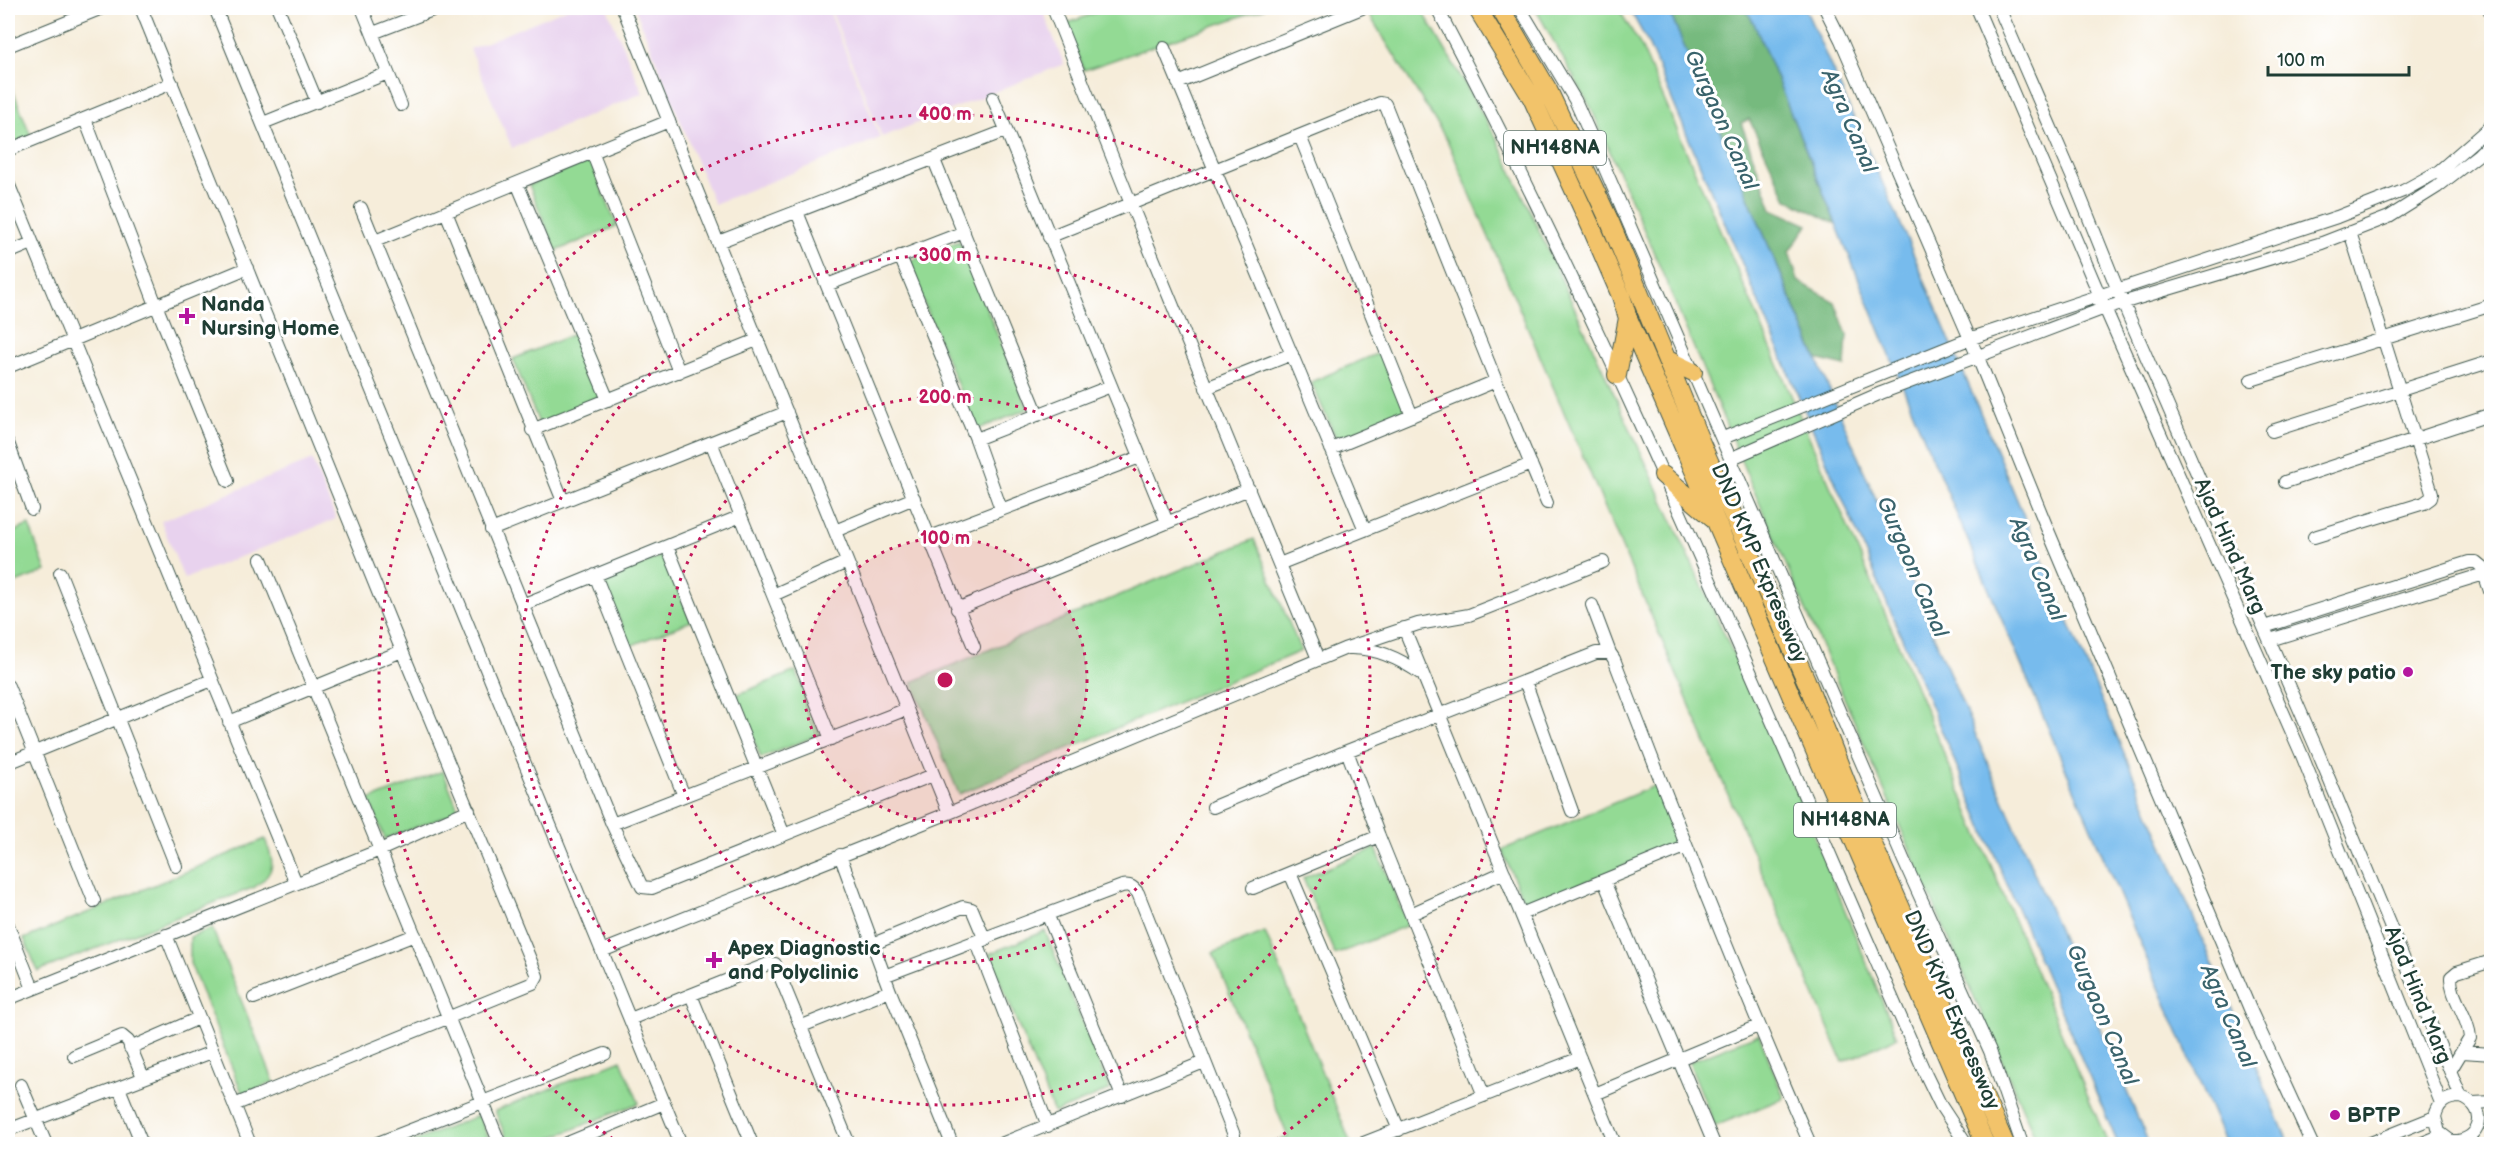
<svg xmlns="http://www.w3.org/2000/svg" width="2499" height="1152" font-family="'Balsamiq Sans',sans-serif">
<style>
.built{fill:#e8d2ee}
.green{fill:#93da94;stroke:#598c64;stroke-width:1.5}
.forest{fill:#76ba7e;stroke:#4a7c59;stroke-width:1.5}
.water{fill:#77bbed;stroke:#4b7c90;stroke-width:1.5}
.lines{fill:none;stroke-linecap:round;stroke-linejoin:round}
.minor-casing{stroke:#3f574d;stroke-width:14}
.highway-casing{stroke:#3f574d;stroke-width:20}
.minor{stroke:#fff;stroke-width:12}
.highway{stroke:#f2c36a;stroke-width:18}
.ring{fill:none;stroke:#c2185b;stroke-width:3;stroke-dasharray:3 6}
.poi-dot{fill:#b5179e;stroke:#fff;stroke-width:2}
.labels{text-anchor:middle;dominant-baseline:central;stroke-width:6;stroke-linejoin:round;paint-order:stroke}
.shield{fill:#fff;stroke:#627771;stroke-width:1.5}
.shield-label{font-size:20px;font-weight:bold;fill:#1f3d34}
.poi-label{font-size:21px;font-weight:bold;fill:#1f3d34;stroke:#fff;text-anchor:start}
.street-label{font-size:21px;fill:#1f3d34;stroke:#fff}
.water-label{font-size:22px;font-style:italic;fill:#39636c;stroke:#fff}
.centre{fill:#c2185b;stroke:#fff;stroke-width:3}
.ring-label{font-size:18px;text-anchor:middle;font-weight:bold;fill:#c2185b;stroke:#fff;stroke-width:6;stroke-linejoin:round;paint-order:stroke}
</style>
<rect width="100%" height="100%" fill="#fff"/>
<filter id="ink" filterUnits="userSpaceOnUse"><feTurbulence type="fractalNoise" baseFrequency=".0167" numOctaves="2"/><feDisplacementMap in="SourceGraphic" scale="12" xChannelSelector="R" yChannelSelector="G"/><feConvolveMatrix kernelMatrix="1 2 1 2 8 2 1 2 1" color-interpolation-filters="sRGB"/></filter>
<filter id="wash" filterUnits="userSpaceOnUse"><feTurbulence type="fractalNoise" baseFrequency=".008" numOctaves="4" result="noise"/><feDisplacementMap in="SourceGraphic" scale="24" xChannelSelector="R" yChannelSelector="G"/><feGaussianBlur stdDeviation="1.35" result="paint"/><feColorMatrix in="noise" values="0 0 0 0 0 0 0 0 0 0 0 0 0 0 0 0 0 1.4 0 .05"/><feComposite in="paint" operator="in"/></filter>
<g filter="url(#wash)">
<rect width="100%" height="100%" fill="#f6edda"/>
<path class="built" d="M568 8H607L643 93 512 148 470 49Z
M635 8H828L880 138 714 204Z
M830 8H1042L1064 64 882 137Z
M312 460 336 519 184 579 161 521Z"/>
<path class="green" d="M1107 8H1265L1084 70 1066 24Z
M1365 8H1421L1497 139 1791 779 1897 1037 1843 1062 1447 140Z
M1535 8H1618L1641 46 1893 632 2108 1144H2038L1748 477 1660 267 1591 108Z
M8 78 31 136 8 146Z
M590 160 617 226 556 251 529 185Z
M959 241 1028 409 976 430 907 262Z
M574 334 601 400 540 426 513 359Z
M1381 352 1406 410 1337 440 1311 382Z
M29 525 46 571 8 586V534Z
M1254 539 1301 651 959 794 912 682Z
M664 555 691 621 630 646 603 580Z
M796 671 821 734 761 758 736 695Z
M443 771 459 811 385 839 369 800Z
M1659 784 1683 841 1526 907 1502 850Z
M265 839C274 863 277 871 255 887L38 971 24 939Z
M1376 848 1408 925 1335 955 1303 878Z
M212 928 274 1082 243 1095 190 963V937Z
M1045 931 1110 1090 1054 1113 989 954Z
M1265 932 1351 1144H1270L1288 1137 1213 953Z
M1759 1034 1784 1098 1715 1126 1689 1062Z
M621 1060 639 1103 536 1144H509L495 1111Z
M479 1115 491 1144H408Z"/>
<path class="forest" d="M1665 8H1745L1754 23 1836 224 1787 199 1749 119 1741 123 1772 209 1808 225 1789 252 1798 281 1835 302 1847 335 1845 366 1817 359 1673 20Z"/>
<path class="water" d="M1629 8H1665L1673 20 2149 1144H2118L1647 41Z
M1745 8H1805L1899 220 2289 1144H2226L1913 412 1754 23Z"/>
</g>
<g filter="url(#ink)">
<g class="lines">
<defs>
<path id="minor" d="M141 8 402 651 537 976 533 983 234 1105
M215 8 681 1144
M278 8 317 102
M362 8 401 105
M623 8 949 813
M1053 8 1131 204 1318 659
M1437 8C1619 353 1768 715 1925 1073L1941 1106 1966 1144
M1520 8 1575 100 1594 143 1904 861 1990 1051 2022 1144
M1825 8 1841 40 1977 355 2047 528 2250 1009 2312 1144
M1977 8 2105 308 2301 753 2441 1103
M1999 8 2074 181 2123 303 2315 745 2461 1097C2490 1107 2482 1143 2451 1141L2439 1132 2435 1117C2438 1103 2446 1097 2461 1097
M2489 8 2492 17
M373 33 438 8
M8 46 102 8
M1164 48 1365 530
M1178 83 1362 8
M993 98 1167 522
M85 119 156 305 228 481
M263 123 388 73
M1300 136 1412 416
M8 150 172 83
M592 152 679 372
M934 160 1038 415
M8 183 296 883
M517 183 608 400
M361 208 612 824 642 887 652 888 933 775
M446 212 563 501
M797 212 974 647
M1049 237 1380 103 1385 104 1496 381 1547 503
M375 241 669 121
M718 242 1005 131
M8 253 32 243
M900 256 976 439 1001 509
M827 285 964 232
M8 367 247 268
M2251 380 2492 305
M1206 388 1292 354
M532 430 757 340
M2272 431 2492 361
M1723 438 1969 339 2337 217 2403 191 2439 171 2492 125
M976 439 1111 386
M711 442 831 739
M8 443 32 509
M1331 449 1496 381
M1732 458 1881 393 2105 308 2322 243 2389 217 2437 187 2478 155 2492 141
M2285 482 2492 414
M491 530 787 412
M835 531 914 498
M930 537 1140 457
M2314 537 2424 503 2431 498 2432 493 2350 232
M667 546 784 835
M261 559 500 1144
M1279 564 1531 464
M60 573 176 866
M595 575 684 796
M773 595 847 562
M522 605 741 516
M1592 605 1610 653
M957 609 1249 489
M2264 627 2469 562H2476L2482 567 2492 597
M1404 628 1615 1144
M2270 640 2484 574
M1351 648C1377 648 1402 660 1423 675
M1525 681 1572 811
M8 686 94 901
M229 722 402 651
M1347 751 1379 836 1484 1096
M8 763 212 680
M1213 807 1347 751 1596 653H1610L1614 659C1676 822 1740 984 1810 1144
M612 824 907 709
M840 855 890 991 952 1144
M1290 873 1399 1130
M1604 881 1714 1144
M1253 888 1379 836
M1411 914 1504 872
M1521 914 1685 847
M1048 916 1122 1096
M8 925 33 989
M166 935 250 1144
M977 943 1048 1126
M873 944 963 907 972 909 985 940
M602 951 949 813 1344 649 1418 624 1469 615 1603 562
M884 976 1122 886C1130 884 1133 887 1138 893L1234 1135V1144
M691 995 752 1144
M254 998 415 935
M8 999 380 850 469 810
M630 1019 768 964H775L849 1144
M802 1026 890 991
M130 1048 199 1018
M2463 1052 2492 1054
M74 1056 122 1036 128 1041 143 1077
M2450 1071 2470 1038C2469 1017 2450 997 2451 977L2457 972 2492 961
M21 1085 46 1144
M119 1088 142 1144
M1595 1094 1758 1026
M2473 1103 2492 1102
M8 1130 212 1052
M375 1144 605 1054
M565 1144 664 1103
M1001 1144 1204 1062
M1361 1144 1580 1058
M2368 1144 2435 1117
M2420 1144 2442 1135"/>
<path id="highway" d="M1477 8 1532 98 1592 229 1621 296 1628 318 1985 1144
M1500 8 1548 90 1610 222 1701 443 1806 680 1852 797 2005 1144
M1668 360 1693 372
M1617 375 1628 318
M1663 475 1712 517"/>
</defs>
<use href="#minor" class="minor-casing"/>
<use href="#highway" class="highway-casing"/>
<use href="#minor" class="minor"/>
<use href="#highway" class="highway"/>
</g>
</g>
<circle cx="945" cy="680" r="142" fill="#c2185b" fill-opacity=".12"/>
<g class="ring">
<circle cx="945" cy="680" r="142"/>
<circle cx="945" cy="680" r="283"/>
<circle cx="945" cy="680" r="425"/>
<path d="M620 1144A566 566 0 1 1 1270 1144"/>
</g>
<g class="poi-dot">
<path d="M184 307h6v6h6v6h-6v6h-6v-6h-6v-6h6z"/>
<circle cx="2408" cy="672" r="6"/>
<path d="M711 951h6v6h6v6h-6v6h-6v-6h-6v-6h6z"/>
<circle cx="2335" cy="1115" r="6"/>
</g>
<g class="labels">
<g class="shield">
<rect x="1504" y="131" width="102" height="34" rx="4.5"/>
<rect x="1794" y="803" width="102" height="34" rx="4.5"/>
</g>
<g class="shield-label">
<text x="1555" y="148">NH148NA</text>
<text x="1845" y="820">NH148NA</text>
</g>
<g class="poi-label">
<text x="201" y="304">Nanda<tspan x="201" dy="24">Nursing Home</tspan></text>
<text x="2396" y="672" text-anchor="end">The sky patio</text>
<text x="728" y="948">Apex Diagnostic<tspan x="728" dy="24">and Polyclinic</tspan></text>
<text x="2347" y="1115">BPTP</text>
</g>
<g class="street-label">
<text transform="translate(2230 546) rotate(66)">Ajad Hind Marg</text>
<text transform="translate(1759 563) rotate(67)">DND KMP Expressway</text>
<text transform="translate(2418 995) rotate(68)">Ajad Hind Marg</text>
<text transform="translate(1952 1010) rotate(67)">DND KMP Expressway</text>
</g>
<g class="water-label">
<text transform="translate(1721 120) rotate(66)">Gurgaon Canal</text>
<text transform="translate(1849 121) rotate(67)">Agra Canal</text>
<text transform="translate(1912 567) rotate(67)">Gurgaon Canal</text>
<text transform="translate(2037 569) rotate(67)">Agra Canal</text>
<text transform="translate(2102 1015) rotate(67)">Gurgaon Canal</text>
<text transform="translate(2228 1016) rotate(67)">Agra Canal</text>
</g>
</g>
<circle cx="945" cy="680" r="9" class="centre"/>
<g class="ring-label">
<text x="945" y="120">400 m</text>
<text x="945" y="261">300 m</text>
<text x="945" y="403">200 m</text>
<text x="945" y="544">100 m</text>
</g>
<rect width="2499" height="1152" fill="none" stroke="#fff" stroke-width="30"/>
<path d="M2268 66v9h141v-9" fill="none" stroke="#1f3d34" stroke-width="3"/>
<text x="2277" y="66" font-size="18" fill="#1f3d34" stroke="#ffffff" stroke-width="4.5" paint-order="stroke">100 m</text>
</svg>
